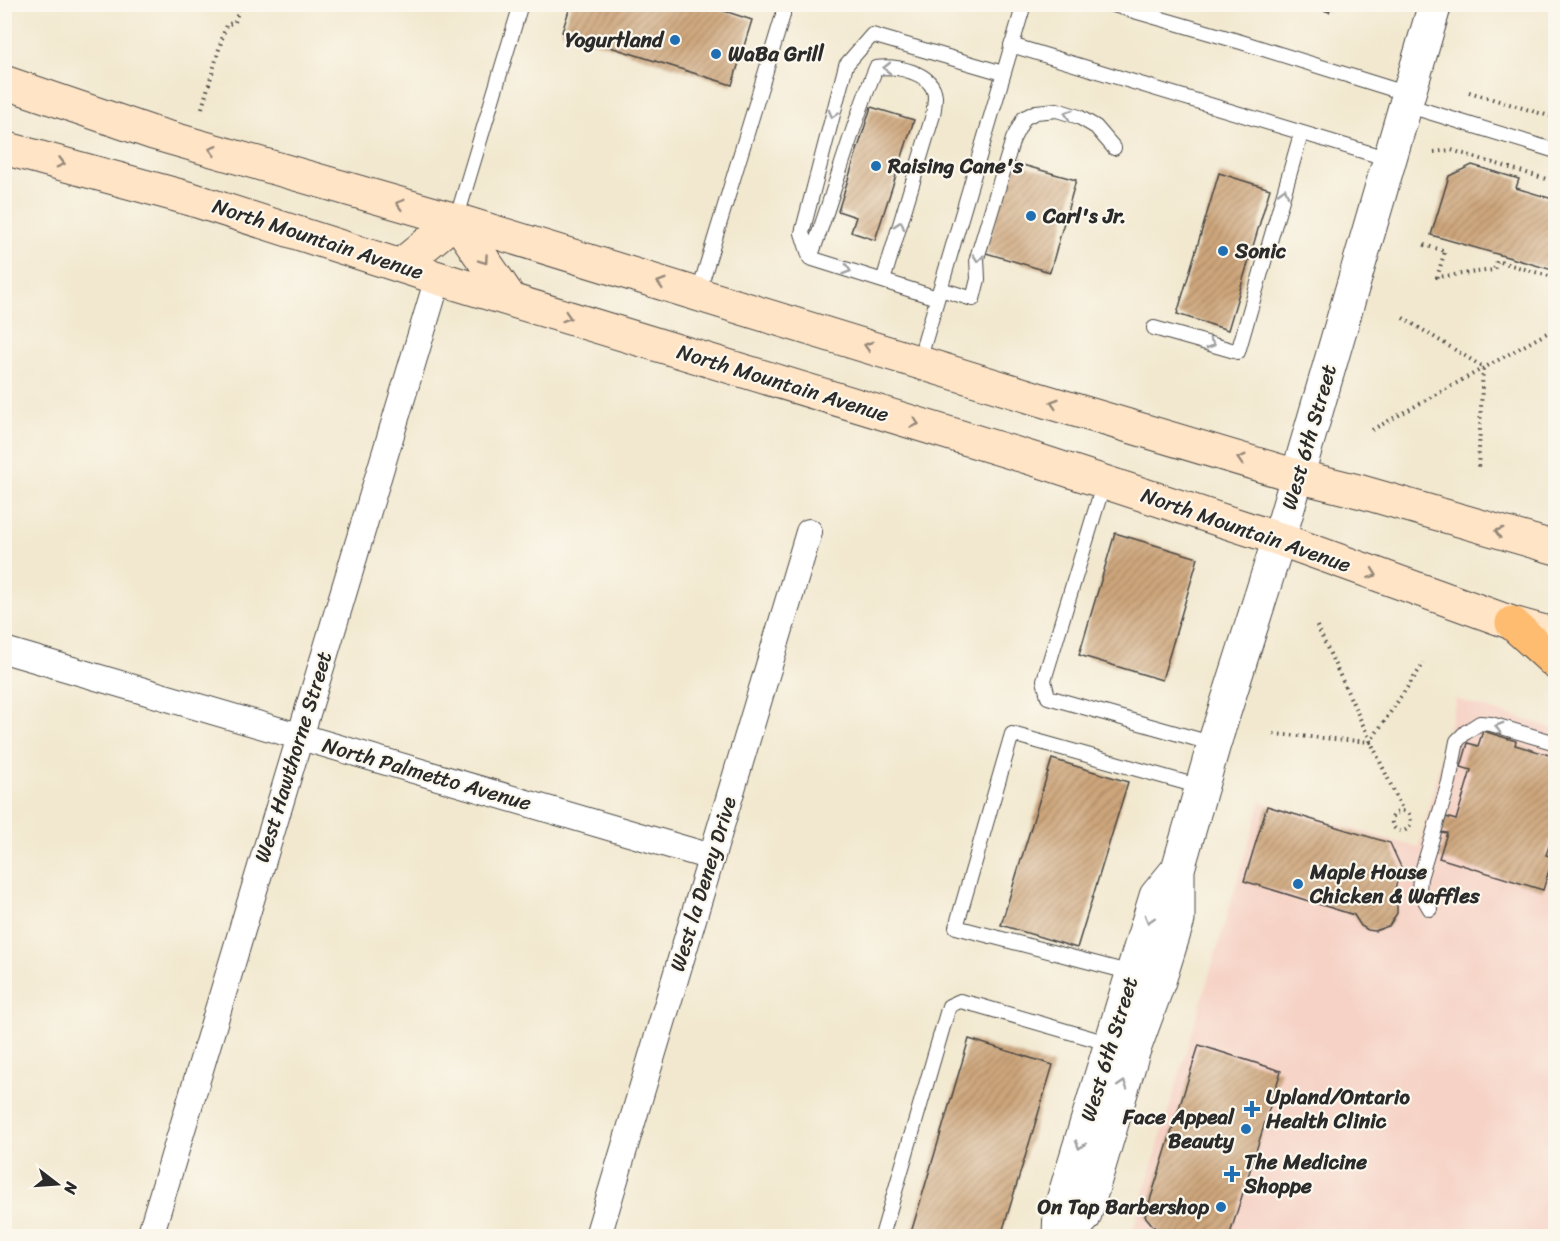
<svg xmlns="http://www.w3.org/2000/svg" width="1560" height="1241" font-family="Sriracha,sans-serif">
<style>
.built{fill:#f6d1c5}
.building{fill:url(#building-hatch)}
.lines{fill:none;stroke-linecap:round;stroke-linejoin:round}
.service-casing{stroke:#494744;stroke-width:16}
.minor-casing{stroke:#494744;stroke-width:28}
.tertiary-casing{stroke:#494744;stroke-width:35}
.secondary-casing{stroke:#494744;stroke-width:35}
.motorway-casing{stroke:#494744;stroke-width:35}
.path{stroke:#494744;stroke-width:4;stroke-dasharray:1.5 4.5;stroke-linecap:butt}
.service{stroke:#fff;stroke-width:14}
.minor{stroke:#fff;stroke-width:26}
.tertiary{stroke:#fff;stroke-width:33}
.secondary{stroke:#ffe4c6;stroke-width:33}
.motorway{stroke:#febc70;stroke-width:33}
.oneway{stroke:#a0a0a0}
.oneway2{stroke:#958878}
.poi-dot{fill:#1f6fb2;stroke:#fbf7ec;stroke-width:2}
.labels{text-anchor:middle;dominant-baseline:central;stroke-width:4.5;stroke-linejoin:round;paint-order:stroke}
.poi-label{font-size:21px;font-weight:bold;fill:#2b2b2b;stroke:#fbf7ec;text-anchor:start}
.street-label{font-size:21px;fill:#2b2b2b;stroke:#fbf7ec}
</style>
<defs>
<pattern id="building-hatch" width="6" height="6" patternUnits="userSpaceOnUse" patternTransform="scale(1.5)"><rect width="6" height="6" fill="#cea67c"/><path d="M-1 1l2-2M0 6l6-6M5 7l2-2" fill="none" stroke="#a78766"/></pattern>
</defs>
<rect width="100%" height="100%" fill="#fbf7ec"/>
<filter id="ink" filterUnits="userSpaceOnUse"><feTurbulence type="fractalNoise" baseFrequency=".0167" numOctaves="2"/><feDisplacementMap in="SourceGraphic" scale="12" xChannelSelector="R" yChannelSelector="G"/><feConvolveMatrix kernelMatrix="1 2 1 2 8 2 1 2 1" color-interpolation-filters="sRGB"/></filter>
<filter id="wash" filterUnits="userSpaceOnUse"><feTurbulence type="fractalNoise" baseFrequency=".008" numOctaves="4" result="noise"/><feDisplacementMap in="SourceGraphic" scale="24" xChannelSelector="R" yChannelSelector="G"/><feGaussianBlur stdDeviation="1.35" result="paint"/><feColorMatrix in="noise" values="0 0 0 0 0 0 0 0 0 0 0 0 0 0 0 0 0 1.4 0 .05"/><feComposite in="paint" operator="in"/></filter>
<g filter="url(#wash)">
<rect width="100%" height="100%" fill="#f2e8cf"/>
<path class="built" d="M1456 699 1555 729V1236H1131L1261 802 1419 848Z"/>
<g id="blocks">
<path class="building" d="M571 4H703L752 20 732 85 562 32Z
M1307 4H1332L1329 12Z
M871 107 914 120 875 240 851 232 856 217 838 211Z
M1012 162 1076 180 1050 272 986 253Z
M1472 165 1519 179 1516 188 1556 200V271L1431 235 1449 176Z
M1219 173 1270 189 1228 330 1177 314Z
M1115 533 1198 558 1162 680 1079 655Z
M1483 731 1516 741 1515 745 1556 757V825L1546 855 1553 857 1543 890 1439 858 1447 833 1441 832 1446 817 1456 820 1471 770 1461 767 1468 743 1478 746Z
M1052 759 1128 782 1077 948 1001 925Z
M1267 806 1390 843 1401 867 1393 896 1397 905V913L1389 926 1375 931 1368 930 1361 926 1354 915 1244 881Z
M969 1039 1053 1065 1001 1236H910Z
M1199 1045 1281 1071 1231 1231 1233 1236H1170L1159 1233 1145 1216Z"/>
</g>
</g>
<g filter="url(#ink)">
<use href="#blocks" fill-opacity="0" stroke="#494744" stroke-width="1.5"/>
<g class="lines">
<defs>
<path id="service" d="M1110 4 1241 42 1408 94
M1011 45 1389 159
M1406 105 1556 151
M456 220 521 4
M810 258C834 195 850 130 876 68 895 65 933 72 935 96 935 102 934 109 933 115L883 281
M810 258 802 233 846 65 872 35 1003 73
M810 258 937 298
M940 289 973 299 978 279 977 258 1013 139 1024 118 1036 112 1057 110 1079 117 1096 127 1114 148
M698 294 783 15V4
M1154 328 1238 352 1301 134
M919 361 1024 4
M1104 482 1044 680 1048 697 1214 744
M1430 909 1419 890 1420 878 1449 782 1457 741 1466 732 1480 723 1491 724 1556 743
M1132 973 956 927 1012 734 1201 787
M882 1236 949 1006 960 1001 980 1006 1111 1044"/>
<path id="minor" d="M4 650 711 857
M150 1236 438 278
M598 1236 809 532"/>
<path id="tertiary" d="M1059 1236 1060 1210 1156 896 1178 869
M1067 1236 1084 1217 1133 1052 1159 981 1178 920V869L1214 744 1279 539 1435 4"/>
<path id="secondary" d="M4 82 153 133 456 220 1038 399 1297 476 1362 492 1556 548
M4 148 191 199 438 278 1040 461 1279 539 1512 623 1556 635
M456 220 511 300
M400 266 456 220"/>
<path id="motorway" d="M1512 623 1556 663"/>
</defs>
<use href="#service" class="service-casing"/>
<use href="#minor" class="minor-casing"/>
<use href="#tertiary" class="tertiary-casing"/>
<use href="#secondary" class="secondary-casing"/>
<use href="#motorway" class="motorway-casing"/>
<path class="path" d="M1469 92 1556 118
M202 108 226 25 235 22 240 4
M1434 152 1451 150 1556 182
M1424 245 1445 251 1437 277 1494 270 1497 261 1556 278
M1403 318 1483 367 1478 470
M1372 430 1556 328
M1317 626 1403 811 1409 814C1411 819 1412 824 1408 828 1396 840 1381 814 1403 811
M1274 734 1370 742 1424 663"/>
<use href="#service" class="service"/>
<use href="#minor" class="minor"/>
<use href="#tertiary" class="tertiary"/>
<use href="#secondary" class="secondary"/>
<use href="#motorway" class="motorway"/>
</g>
<defs><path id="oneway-chevron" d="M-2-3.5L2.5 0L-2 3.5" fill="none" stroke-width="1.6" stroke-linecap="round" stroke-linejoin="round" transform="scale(1.5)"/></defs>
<g class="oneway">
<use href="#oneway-chevron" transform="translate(887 68) rotate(-180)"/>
<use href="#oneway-chevron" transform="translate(833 114) rotate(105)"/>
<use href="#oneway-chevron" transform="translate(1068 114) rotate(-160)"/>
<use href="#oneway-chevron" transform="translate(1284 192) rotate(-74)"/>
<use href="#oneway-chevron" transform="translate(900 225) rotate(-73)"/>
<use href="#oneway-chevron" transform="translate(978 258) rotate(96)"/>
<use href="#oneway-chevron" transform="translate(847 270) rotate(18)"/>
<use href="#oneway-chevron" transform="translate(1211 344) rotate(16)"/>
<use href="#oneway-chevron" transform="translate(1499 727) rotate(-164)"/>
<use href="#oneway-chevron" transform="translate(1149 919) rotate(107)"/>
<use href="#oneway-chevron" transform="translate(1123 1085) rotate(-73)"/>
<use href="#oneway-chevron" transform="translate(1080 1145) rotate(107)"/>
</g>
<g class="oneway2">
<use href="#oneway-chevron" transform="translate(213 150) rotate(-164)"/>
<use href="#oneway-chevron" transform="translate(61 163) rotate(15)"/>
<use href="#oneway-chevron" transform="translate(400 204) rotate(-164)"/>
<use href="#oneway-chevron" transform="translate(484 260) rotate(55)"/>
<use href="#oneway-chevron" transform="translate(661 283) rotate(-163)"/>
<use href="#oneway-chevron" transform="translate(567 317) rotate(17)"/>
<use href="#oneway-chevron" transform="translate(868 346) rotate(-163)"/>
<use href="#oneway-chevron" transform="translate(1054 403) rotate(-163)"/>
<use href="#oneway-chevron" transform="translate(915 423) rotate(17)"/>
<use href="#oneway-chevron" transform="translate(1241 459) rotate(-163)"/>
<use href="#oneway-chevron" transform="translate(1499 532) rotate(-164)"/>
<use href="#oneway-chevron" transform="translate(1373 574) rotate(20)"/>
</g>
</g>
<g class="poi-dot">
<circle cx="675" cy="40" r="6"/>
<circle cx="716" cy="54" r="6"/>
<circle cx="876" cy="166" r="6"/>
<circle cx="1031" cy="216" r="6"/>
<circle cx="1223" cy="251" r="6"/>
<circle cx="1298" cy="884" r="6"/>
<path d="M1249 1100h6v6h6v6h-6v6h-6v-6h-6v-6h6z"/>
<circle cx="1246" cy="1129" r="6"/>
<path d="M1229 1165h6v6h6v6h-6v6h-6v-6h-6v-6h6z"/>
<circle cx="1221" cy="1207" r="6"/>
</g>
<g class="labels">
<g class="poi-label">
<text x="663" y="40" text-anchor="end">Yogurtland</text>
<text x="728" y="54">WaBa Grill</text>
<text x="888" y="166">Raising Cane's</text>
<text x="1043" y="216">Carl's Jr.</text>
<text x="1235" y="251">Sonic</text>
<text x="1310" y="872">Maple House<tspan x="1310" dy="24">Chicken &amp; Waffles</tspan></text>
<text x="1266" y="1097">Upland/Ontario<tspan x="1266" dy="24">Health Clinic</tspan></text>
<text x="1234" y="1117" text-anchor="end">Face Appeal<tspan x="1234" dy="24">Beauty</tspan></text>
<text x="1244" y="1162">The Medicine<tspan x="1244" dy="24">Shoppe</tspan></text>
<text x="1209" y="1207" text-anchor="end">On Tap Barbershop</text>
</g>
<g class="street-label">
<text transform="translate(318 239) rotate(18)">North Mountain Avenue</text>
<text transform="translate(783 383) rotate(17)">North Mountain Avenue</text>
<text transform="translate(1309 437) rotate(-74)">West 6th Street</text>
<text transform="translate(1246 530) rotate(19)">North Mountain Avenue</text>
<text transform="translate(293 757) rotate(-73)">West Hawthorne Street</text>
<text transform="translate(427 774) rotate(16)">North Palmetto Avenue</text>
<text transform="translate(703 884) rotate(-73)">West la Deney Drive</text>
<text transform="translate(1109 1049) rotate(-73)">West 6th Street</text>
</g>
</g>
<rect width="1560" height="1241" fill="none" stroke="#fbf7ec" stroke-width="24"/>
<g transform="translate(57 1184) rotate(107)" stroke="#fbf7ec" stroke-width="4.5" paint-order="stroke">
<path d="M0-4.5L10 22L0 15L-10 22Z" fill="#2b2b2b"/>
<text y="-9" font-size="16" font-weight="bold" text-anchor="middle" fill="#2b2b2b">N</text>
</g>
</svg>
